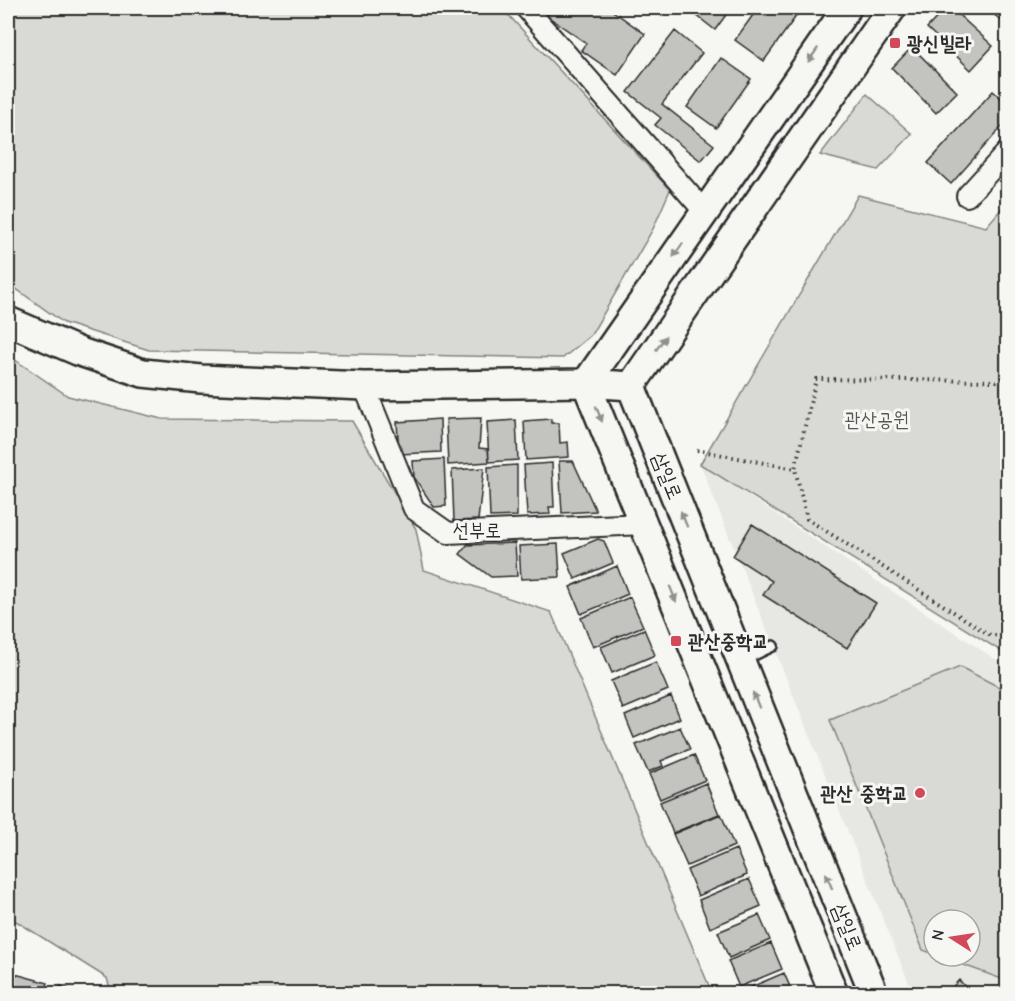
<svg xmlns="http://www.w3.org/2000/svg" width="1015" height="1001" font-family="'Comic Neue','Poor Story',sans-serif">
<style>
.built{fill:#e7e7e3;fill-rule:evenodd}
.green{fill:#d9d9d5;stroke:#828280;stroke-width:1.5}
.building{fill:#c3c3c0;stroke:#2b2b2b;stroke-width:1.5}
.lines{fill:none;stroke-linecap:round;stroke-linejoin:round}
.lane-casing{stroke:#2b2b2b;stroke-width:14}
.street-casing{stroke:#2b2b2b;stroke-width:24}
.secondary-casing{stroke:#2b2b2b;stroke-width:32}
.path{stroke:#2b2b2b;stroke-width:4;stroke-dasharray:1.5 4.5;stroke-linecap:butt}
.lane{stroke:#f6f6f2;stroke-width:9}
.street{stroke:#f6f6f2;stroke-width:20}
.secondary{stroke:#f6f6f2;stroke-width:27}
.oneway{fill:#90908e}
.poi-dot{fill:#d1495b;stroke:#f6f6f2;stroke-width:2}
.labels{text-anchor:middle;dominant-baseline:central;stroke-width:6;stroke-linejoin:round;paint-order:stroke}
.poi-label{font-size:20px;font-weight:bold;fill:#2b2b2b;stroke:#f6f6f2;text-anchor:start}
.park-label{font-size:20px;fill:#565656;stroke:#f6f6f2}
.street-label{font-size:20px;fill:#2b2b2b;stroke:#f6f6f2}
</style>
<rect width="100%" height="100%" fill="#f6f6f2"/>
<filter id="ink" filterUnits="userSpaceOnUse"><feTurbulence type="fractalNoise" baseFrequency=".0167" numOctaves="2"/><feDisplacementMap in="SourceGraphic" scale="12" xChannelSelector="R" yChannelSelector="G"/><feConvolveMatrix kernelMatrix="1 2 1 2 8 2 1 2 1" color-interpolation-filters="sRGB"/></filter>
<g filter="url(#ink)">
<path class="built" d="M700 464 1007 667V993H913ZM934 920H970V956H934Z"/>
<path class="green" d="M8 8H502L670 190 653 229 591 335 563 358 149 350 64 323 8 283Z
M867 94 912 134 878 170 820 155Z
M858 195 986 227 1007 202V655L700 464Z
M8 355 68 396 162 419 352 421 416 529 424 570 551 612 712 993H111L107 978 16 921 8 920Z
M960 667 1007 691V981L939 956H970V920H934V954L923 950 830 720Z"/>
<path class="building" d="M553 8H615L613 11 645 34 617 75 581 50 586 43 547 16Z
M687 8H731L715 30Z
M758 8H802L764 61 735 40Z
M946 8H951L993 46 971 70 927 28Z
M986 8H1008V26Z
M675 31 702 53 662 104 714 145 701 161 655 125 661 118 628 92Z
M912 47 957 92 936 113 892 68Z
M721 58 751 79 716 128 687 107Z
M993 91 1008 104V120L951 184 928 163Z
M481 418 479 448 488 449 489 462 448 465 446 419Z
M440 419 441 452 399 454 397 422Z
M551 419V423H559L560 443 568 442 569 457 526 460 524 421Z
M516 420 518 460 489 462 487 422Z
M444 459 446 506 434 507 414 477 413 461Z
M559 461H573L596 511 562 513Z
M552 463 554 507H549L550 514 527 515 524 465Z
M517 465V516L490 517 488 467Z
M484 468 478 520 454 521 452 470Z
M752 524 876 603 847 648 763 595 772 581 733 556Z
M598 539 604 541 613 563 575 579 564 553Z
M515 543 517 576 491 577 460 554 467 545Z
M558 544 560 577 521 579 519 546Z
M617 566 628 594 581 614 570 587Z
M630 597 643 626 593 647 581 618Z
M644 629 655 655 612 673 601 647Z
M656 662 668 690 623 709 611 681Z
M671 696 680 718 634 738 625 716Z
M680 727 690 749 661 761 663 766 648 772 636 745Z
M694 755 705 780 660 799 649 774Z
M706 783 719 814 673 833 660 802Z
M721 814 734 846 687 866 673 834Z
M736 849 747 875 698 896 687 870Z
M749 879 761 906 710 928 699 900Z
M759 915 770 940 729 958 718 932Z
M771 943 782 969 739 987 728 961Z
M8 972 48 983 45 994H8Z
M784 973 793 994H746L744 990Z
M959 980 972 994H946Z
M60 986 85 994H58Z"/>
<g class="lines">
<defs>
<path id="lane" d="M743 660 773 646"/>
<path id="street" d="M526 8 704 211
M967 196 1008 151
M364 386 414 509 448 533 644 524"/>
<path id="secondary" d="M8 321 80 352 143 373 201 379 364 386 586 383 631 386
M834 994 586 383 847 8
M874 994 631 386 892 8"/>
</defs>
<use href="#lane" class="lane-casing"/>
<use href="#street" class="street-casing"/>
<use href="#secondary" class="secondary-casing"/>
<path class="path" d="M1008 376 997 381 816 379 795 469 807 519 990 635 1008 636
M697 450 795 469"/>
<use href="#lane" class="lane"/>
<use href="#street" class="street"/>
<use href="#secondary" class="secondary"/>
</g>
<defs><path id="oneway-solid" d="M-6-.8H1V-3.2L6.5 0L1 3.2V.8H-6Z" transform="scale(1.5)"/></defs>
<g class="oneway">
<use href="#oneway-solid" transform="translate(813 55) rotate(125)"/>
<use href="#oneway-solid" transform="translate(678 250) rotate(125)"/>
<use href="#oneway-solid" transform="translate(661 343) rotate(-55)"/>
<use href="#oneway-solid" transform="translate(599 414) rotate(68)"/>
<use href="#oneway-solid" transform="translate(684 519) rotate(-112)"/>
<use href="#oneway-solid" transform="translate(673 594) rotate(68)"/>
<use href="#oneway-solid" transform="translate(756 700) rotate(-112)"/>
<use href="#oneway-solid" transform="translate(829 881) rotate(-112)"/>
</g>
</g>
<g class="poi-dot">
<rect x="889" y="37" width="12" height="12" rx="3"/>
<rect x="670" y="635" width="12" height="12" rx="3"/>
<circle cx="920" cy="793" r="6"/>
</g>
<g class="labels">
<g class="poi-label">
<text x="907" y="43">광신빌라</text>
<text x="688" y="641">관산중학교</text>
<text x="908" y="793" text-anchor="end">관산 중학교</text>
</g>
<g class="park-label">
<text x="877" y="419">관산공원</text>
</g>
<g class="street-label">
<text transform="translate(667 476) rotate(68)">삼일로</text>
<text x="477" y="530">선부로</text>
<text transform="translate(847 927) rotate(68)">삼일로</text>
</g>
</g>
<rect width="1015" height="1001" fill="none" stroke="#f6f6f2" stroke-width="30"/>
<rect x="15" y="15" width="985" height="971" fill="none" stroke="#2b2b2b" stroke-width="2" filter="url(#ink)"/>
<g transform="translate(952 938) rotate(282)"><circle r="28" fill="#f6f6f2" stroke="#a5a5a2" stroke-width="1.5"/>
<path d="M0-4.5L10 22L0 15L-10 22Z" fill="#d1495b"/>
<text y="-9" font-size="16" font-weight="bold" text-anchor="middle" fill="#2b2b2b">N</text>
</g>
</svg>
